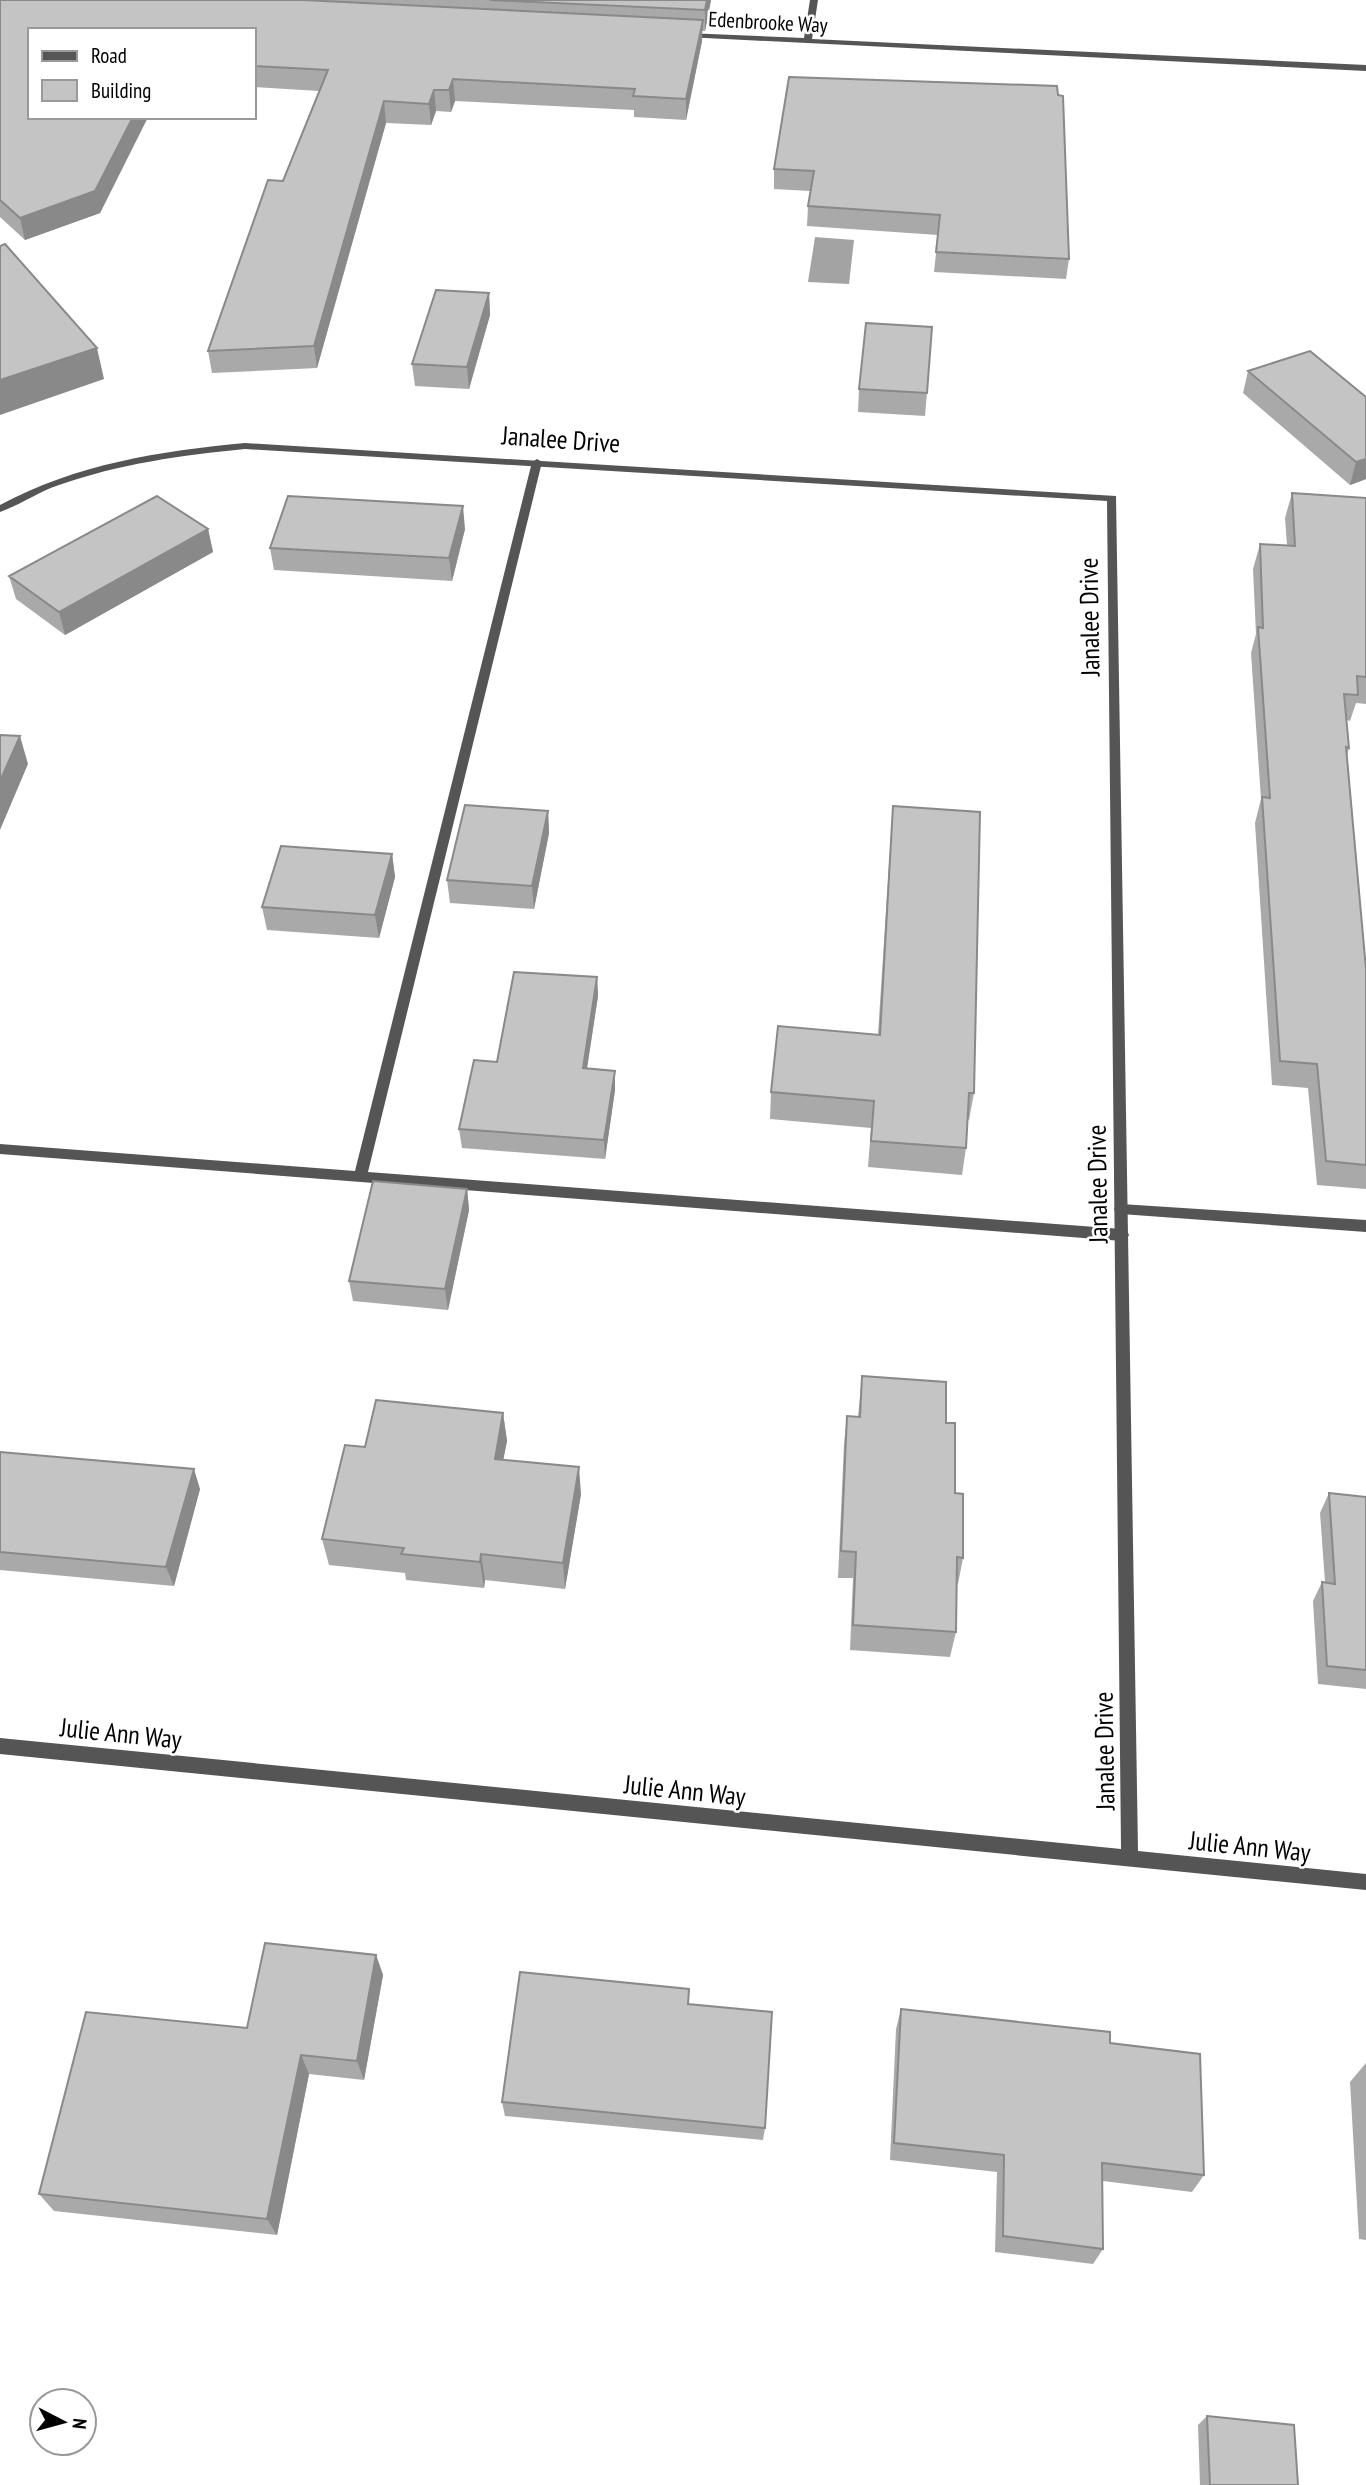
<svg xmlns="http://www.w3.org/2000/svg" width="1366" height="2485" font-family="'PT Sans Narrow',sans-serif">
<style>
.water{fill:#a3a3a3}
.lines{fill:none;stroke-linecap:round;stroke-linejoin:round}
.lane{fill:#555;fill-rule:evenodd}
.street{fill:#555;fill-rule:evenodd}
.wall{fill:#a9a9a9}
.shaded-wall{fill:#898989}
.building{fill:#c4c4c4;stroke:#898989;stroke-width:2}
.labels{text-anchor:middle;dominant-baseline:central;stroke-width:5;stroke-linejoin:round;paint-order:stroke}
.far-street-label{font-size:21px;fill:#000;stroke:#fff}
.street-label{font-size:26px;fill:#000;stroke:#fff}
</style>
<rect width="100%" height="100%" fill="#fff"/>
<path class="water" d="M815 237 854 240 849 284 808 282Z"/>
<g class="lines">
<path class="lane" d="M537 459 542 462 368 1172 1122 1229 1127 1231 1129 1235 1127 1239 1122 1241 0 1154V1144L355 1171 532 462Z
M1121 1204 1366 1220V1232L1121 1214 1116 1213 1114 1209 1116 1205Z"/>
<path class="street" d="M810 0H818L812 39 1366 65V71L686 37 682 35 686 33 804 38Z
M245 443 1116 496 1138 1851 1366 1874V1890L0 1754V1738L1121 1849 1107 501 245 449C182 455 119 464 59 485 38 492 20 505 0 512V505C76 464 160 451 245 443Z"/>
</g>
<path class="wall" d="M0 0H711L705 31H702V41L686 120 634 117V110L455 101 451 112 436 111 431 125 386 123 317 368 212 373 208 351 283 181 319 91 254 87V30H30V117H148L100 213 25 240 0 217Z
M789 77 1069 259 1066 279 934 272 938 235 807 226 808 206 810 191 774 189V169Z
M489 293 490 315 469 389 415 386 412 364Z
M1310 351 1366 479 1350 485 1243 393 1248 371Z
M859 389 927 393 925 416 858 412Z
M1292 493 1366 498V704L1356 703 1350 721 1347 720 1349 748 1347 756 1366 968V1189L1317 1185 1308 1088 1272 1085 1255 823 1261 799 1251 653 1256 634 1253 569 1260 544 1287 545 1285 518Z
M208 529 213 552 65 635 16 599 9 576Z
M465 529 452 581 274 570 270 548Z
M893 806 974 1093 969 1120H968L966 1148 962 1175 868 1167 871 1128 770 1119 771 1092 878 1034 891 834Z
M548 811 549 833 534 909 450 903 447 880Z
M392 854 395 877 379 938 267 930 262 907Z
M597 977 598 996 587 1069 615 1071V1090L605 1159 462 1148 459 1129 497 1062Z
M467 1189 469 1210 448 1310 353 1301 349 1281Z
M862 1376 946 1423 963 1558 958 1584H956V1632L950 1657 850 1650 853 1578H838L844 1444 847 1416 858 1417Z
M503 1413 507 1441 503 1460 581 1494 565 1589 485 1580 484 1588 406 1580 405 1573 329 1565 322 1539 365 1447Z
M0 1452 200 1489 174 1586 0 1570Z
M1329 1493 1366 1497V1689L1318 1684 1313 1601 1322 1582H1325L1320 1513Z
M376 1955 383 1975 364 2080 309 2074 277 2235 54 2211 39 2194 247 2028Z
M689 2004 765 2128 763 2140 505 2116 502 2102Z
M901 2009 1204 2175 1192 2192 1103 2181V2249L1093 2264 995 2252 997 2172 890 2160 896 2029Z
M1366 2063V2240L1359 2239 1350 2082Z
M1207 2416 1298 2485H1200L1198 2425Z"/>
<path class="shaded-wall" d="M707 0H711L705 31V10Z
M703 20 702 41 686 120V99Z
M453 79 455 101 451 112 449 90Z
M434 90 436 111 431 125 429 104Z
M384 101 386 123 317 368 314 346Z
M133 117H148L100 213 25 240 20 218Z
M489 293 490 315 469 389 467 367Z
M97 348 104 379 0 415V380Z
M1366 459V479L1350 485 1356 462Z
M463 506 465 529 452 581 449 558Z
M208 529 213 552 65 635 59 612Z
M20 736 28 764 0 830V781Z
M548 811 549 833 534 909 532 886Z
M392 854 395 877 379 938 375 915Z
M597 977 598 996 584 1087 583 1068Z
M615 1071V1090L605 1159 604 1140Z
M467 1189 469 1210 448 1310 445 1289Z
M503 1413 507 1441 498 1486 495 1459Z
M579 1467 581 1494 565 1589 563 1563Z
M194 1469 200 1489 174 1586 166 1567Z
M481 1554 485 1580 484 1588 480 1562Z
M376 1955 383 1975 364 2080 357 2061Z
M301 2055 309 2074 277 2235 267 2219Z"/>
<path class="building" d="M0 0H303L703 20 686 99 633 96 635 89 453 79 449 90H434L429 104 384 101 314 346 208 351 268 180 283 181 328 70 254 66V30H30V117H133L95 191 20 218 0 200Z
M490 0H707L705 10Z
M789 77 1057 86 1058 95 1063 96 1069 259 936 252 940 215 808 206 814 171 774 169Z
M5 244 97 348 0 380V246Z
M436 290 489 293 467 367 412 364Z
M866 323 932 327 927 393 859 389Z
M1310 351 1366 397V459L1356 462 1248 371Z
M1292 493 1366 498V677L1357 676 1358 695 1344 694 1349 748 1346 747 1366 969V1165L1326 1161 1317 1064 1280 1061 1262 797 1270 798 1258 627 1263 628 1260 544 1295 546Z
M157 496 208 529 59 612 9 576Z
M288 496 463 506 449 558 270 548Z
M0 735 20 736 0 781Z
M465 805 548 811 532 886 447 880Z
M893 806 980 812 974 1093H969L966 1148 871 1141 874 1101 771 1092 778 1026 880 1035Z
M281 846 392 854 375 915 262 907Z
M514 972 597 977 583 1068 615 1071 604 1140 459 1129 474 1060 497 1062Z
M373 1181 467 1189 445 1289 349 1281Z
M862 1376 946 1382V1423H955V1493L963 1494V1558L957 1557 956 1632 853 1625 856 1552 841 1551 847 1416 860 1417Z
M376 1400 503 1413 495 1459 579 1467 563 1563 481 1554 480 1562 401 1554 404 1548 322 1539 345 1445 365 1447Z
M0 1452 194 1469 166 1567 0 1552Z
M1329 1493 1366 1497V1670L1327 1666 1322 1582 1335 1584Z
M265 1943 376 1955 357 2061 301 2055 267 2219 39 2194 86 2012 247 2028Z
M520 1972 689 1989 688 2004 772 2012 765 2128 502 2102Z
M901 2009 1110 2032V2043L1200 2054 1204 2175 1102 2163 1103 2249 1003 2236 1004 2155 894 2143Z
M1207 2416 1294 2425 1298 2485H1210Z"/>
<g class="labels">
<g class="far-street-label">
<text transform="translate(768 22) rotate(3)">Edenbrooke Way</text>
</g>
<g class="street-label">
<text transform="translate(561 439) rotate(4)">Janalee Drive</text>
<text transform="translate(1089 617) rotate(-91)">Janalee Drive</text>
<text transform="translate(1097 1184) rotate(-91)">Janalee Drive</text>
<text transform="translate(121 1733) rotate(6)">Julie Ann Way</text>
<text transform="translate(1104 1751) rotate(-91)">Janalee Drive</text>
<text transform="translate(685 1790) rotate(6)">Julie Ann Way</text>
<text transform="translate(1250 1846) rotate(6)">Julie Ann Way</text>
</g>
</g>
<rect x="28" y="28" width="228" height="91" fill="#ffffff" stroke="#999999" stroke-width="2"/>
<rect x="42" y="51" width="35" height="10" fill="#555555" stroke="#999999" stroke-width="2"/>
<text x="91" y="63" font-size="21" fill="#000000">Road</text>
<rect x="42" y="80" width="35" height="21" fill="#c4c4c4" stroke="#999999" stroke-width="2"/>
<text x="91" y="98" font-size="21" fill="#000000">Building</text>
<g transform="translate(63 2422) rotate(96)"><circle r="33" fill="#ffffff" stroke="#999999" stroke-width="2"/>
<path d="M0-5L12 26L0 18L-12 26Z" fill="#000000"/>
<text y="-10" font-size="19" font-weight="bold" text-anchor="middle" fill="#000000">N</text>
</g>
</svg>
